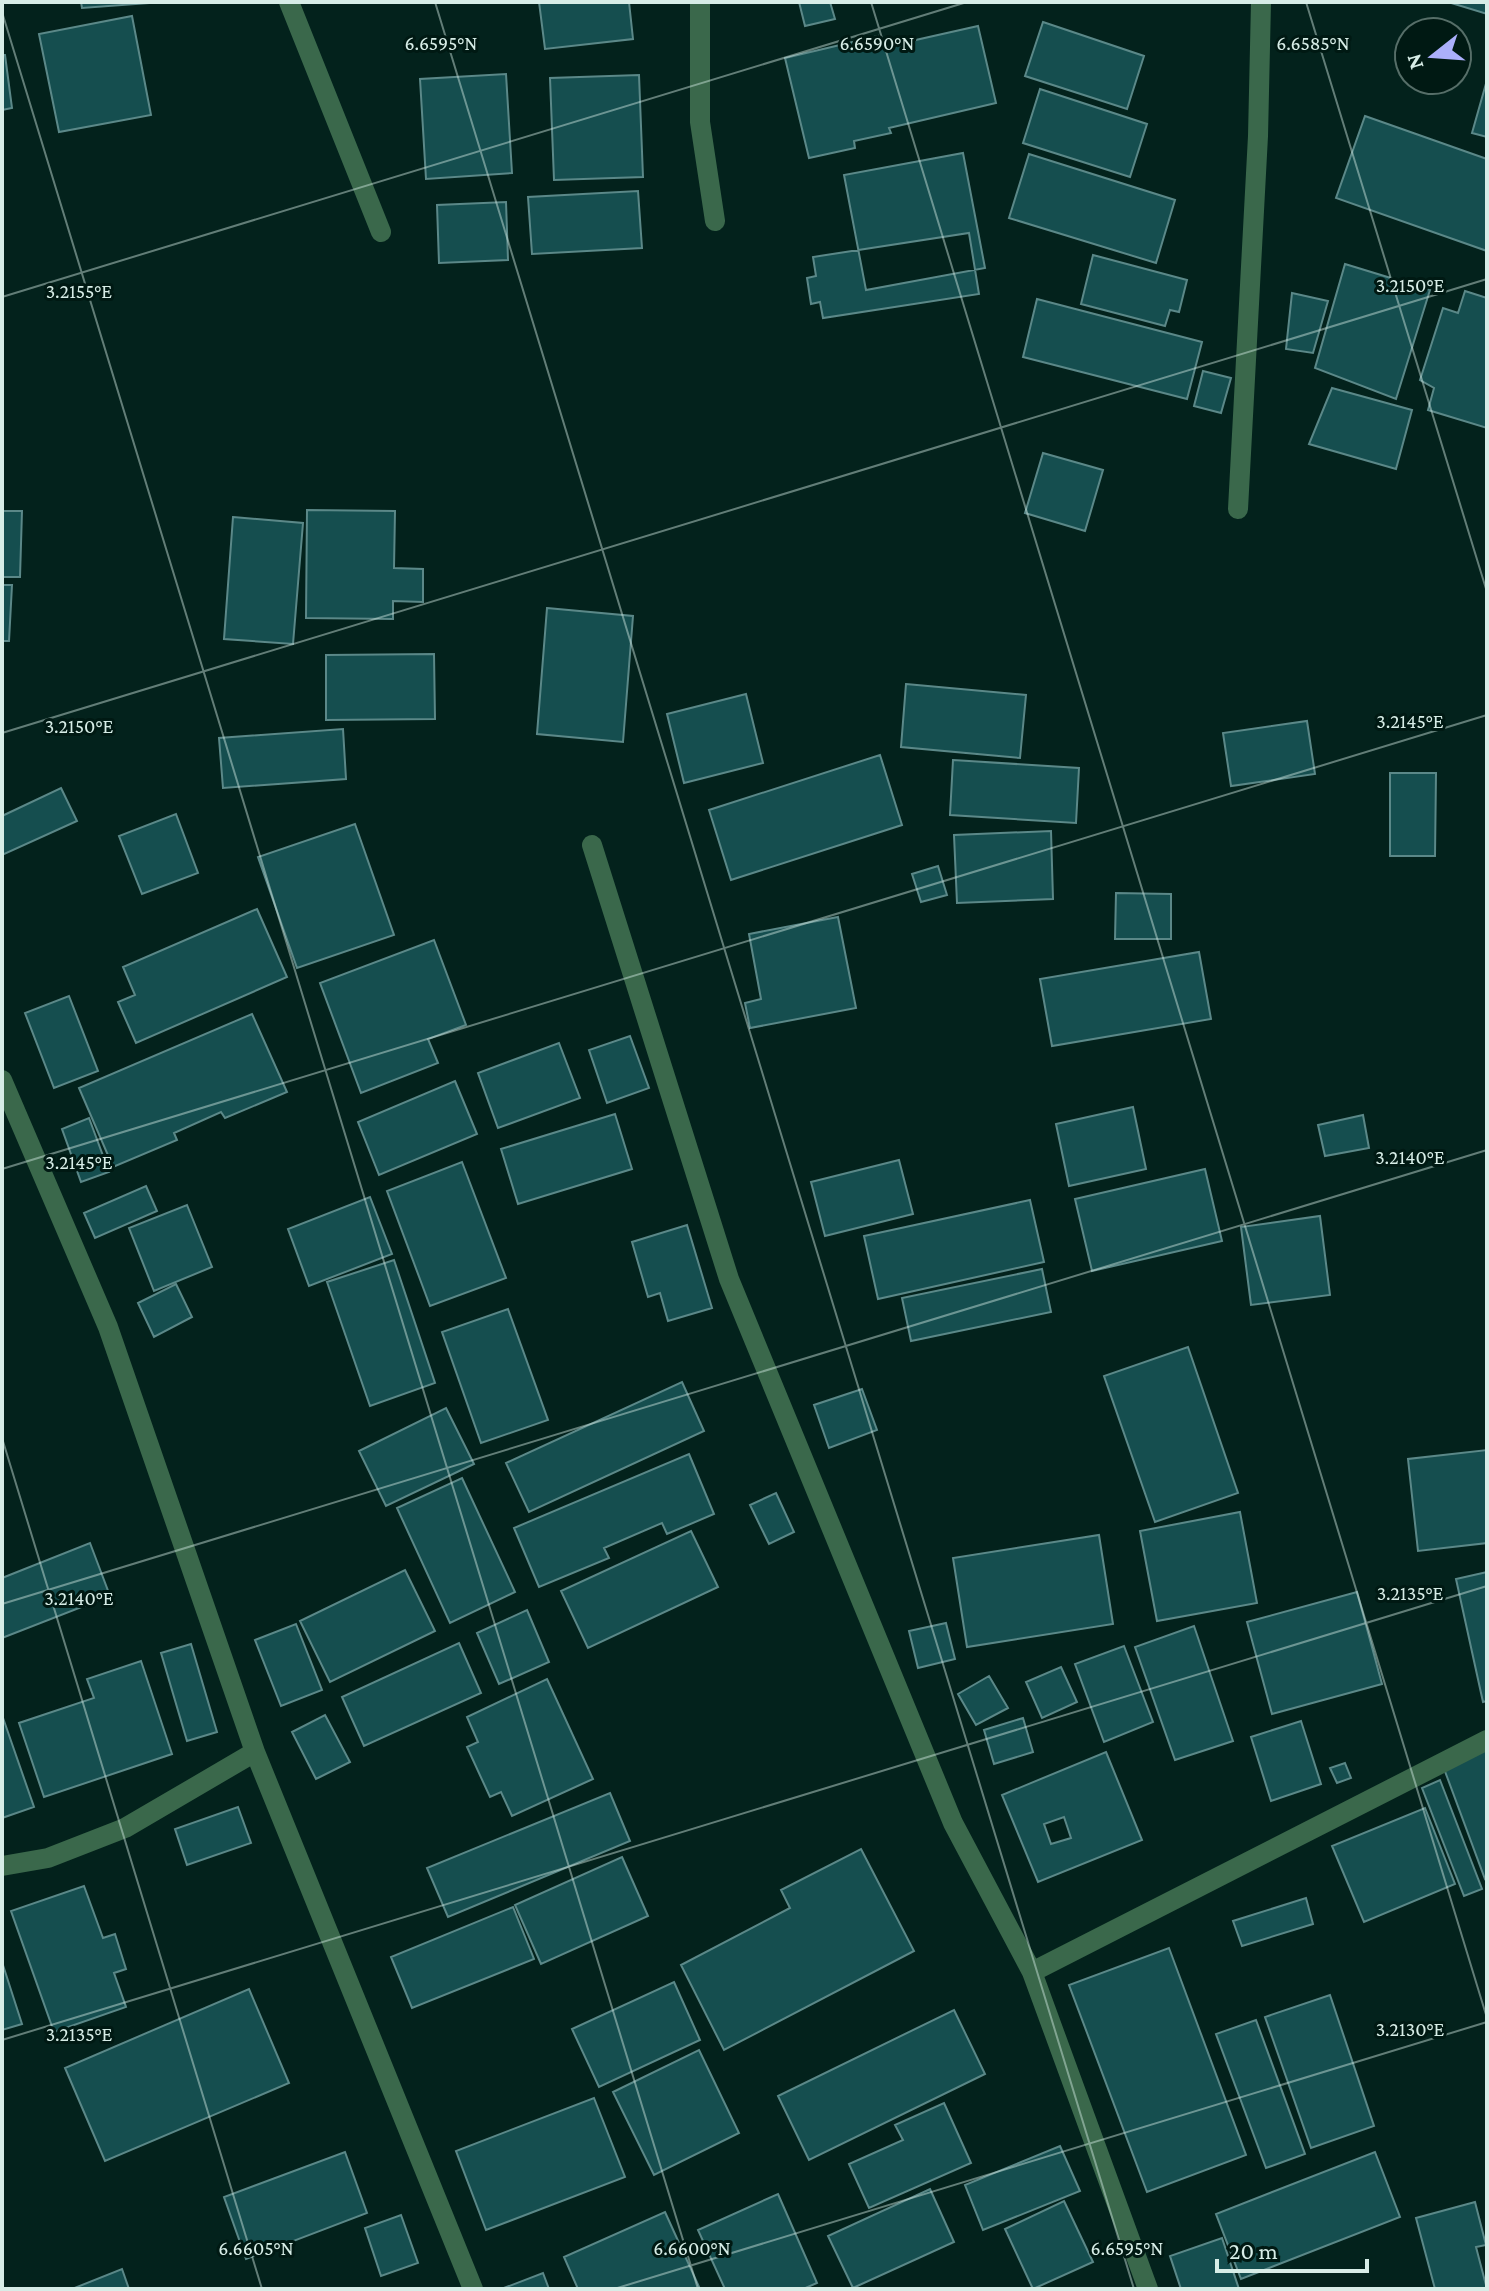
<svg xmlns="http://www.w3.org/2000/svg" width="1489" height="2291" font-family="'Crimson Pro',serif">
<style>
.building{fill:#154e4f;stroke:#5b8888;stroke-width:2;fill-rule:evenodd}
.lines{fill:none;stroke-linecap:round;stroke-linejoin:round}
.street{stroke:#3a684b;stroke-width:20}
.ticks{fill:none;stroke:#d7ede7;stroke-width:2;stroke-opacity:0.45}
.ticks-label{font-size:20px;text-anchor:middle;fill:#d7ede7;stroke:#001913;stroke-width:6;stroke-linejoin:round;paint-order:stroke}
</style>
<rect width="100%" height="100%" fill="#03221c"/>
<path class="building" d="M81 2H163L82 8Z
M539 2H629L633 39 545 49Z
M799 2H830L835 19 805 26Z
M1448 2H1487V14Z
M132 16 151 115 59 132 39 34Z
M1043 22 1144 56 1127 109 1025 76Z
M978 26 996 103 889 128 891 133 854 141 855 148 809 158 785 58 878 36 880 48Z
M2 55H5L12 108 2 110Z
M506 74 512 173 426 179 420 79Z
M639 75 643 177 554 180 550 78Z
M1487 80V137L1472 133Z
M1040 89 1147 124 1130 177 1023 143Z
M1365 116 1487 159V251L1336 198Z
M963 153 985 268 866 290 844 175Z
M1029 154 1175 200 1156 263 1009 218Z
M638 191 642 248 532 254 528 197Z
M506 202 508 260 439 263 437 205Z
M969 233 979 294 823 318 820 302 811 304 807 278 816 276 813 257Z
M1093 255 1187 280 1179 312 1170 310 1165 326 1081 304Z
M1345 264 1430 290 1396 399 1315 368Z
M1465 291 1487 298V428L1428 410 1434 388 1420 380 1443 308 1458 313Z
M1292 293 1328 301 1313 353 1286 349Z
M1037 299 1202 342 1187 399 1023 357Z
M1203 371 1231 378 1221 413 1194 406Z
M1332 388 1412 410 1396 469 1309 444Z
M1043 453 1103 470 1085 531 1025 513Z
M307 510 395 511 394 568 423 569V602L393 601V619L306 618Z
M2 511H22L20 577H2Z
M233 517 303 523 293 644 224 639Z
M2 585H12L9 641H2Z
M547 608 633 616 623 742 537 734Z
M434 654 435 719 326 720V655Z
M906 684 1026 695 1020 758 901 747Z
M746 694 763 763 684 783 667 714Z
M1307 721 1315 774 1231 786 1223 733Z
M343 729 346 779 223 788 219 738Z
M880 755 902 825 731 880 709 810Z
M953 760 1079 768 1076 823 950 815Z
M1390 773H1436L1435 856H1390Z
M61 788 77 821 2 855V816Z
M176 814 198 873 142 894 119 836Z
M355 824 394 935 297 968 258 857Z
M1051 831 1053 899 957 903 954 835Z
M938 866 947 895 921 902 912 874Z
M1116 893 1171 894V939H1115Z
M257 909 287 977 136 1043 118 1002 135 995 123 967Z
M838 917 856 1008 750 1028 745 1003 761 999 749 934Z
M434 940 466 1025 428 1039 438 1063 361 1093 320 983Z
M1199 952 1211 1019 1052 1046 1040 979Z
M69 996 98 1071 54 1088 25 1013Z
M252 1014 287 1092 225 1118 221 1112 174 1133 177 1140 113 1167 79 1088Z
M630 1036 649 1088 607 1103 589 1050Z
M559 1043 580 1098 498 1128 478 1073Z
M455 1081 477 1134 379 1175 358 1122Z
M1133 1107 1146 1169 1069 1186 1056 1124Z
M615 1114 632 1169 518 1204 501 1149Z
M1363 1115 1369 1148 1325 1156 1318 1125Z
M89 1118 109 1172 81 1182 62 1129Z
M899 1160 913 1214 825 1236 811 1182Z
M462 1162 506 1278 430 1306 387 1191Z
M1205 1169 1222 1241 1092 1271 1075 1199Z
M146 1186 157 1211 95 1238 84 1213Z
M370 1197 392 1254 309 1286 288 1229Z
M1030 1200 1044 1262 878 1299 864 1236Z
M187 1205 212 1267 154 1291 129 1228Z
M1320 1216 1330 1295 1251 1305 1241 1227Z
M687 1225 712 1308 668 1321 660 1293 648 1297 632 1242Z
M394 1260 435 1383 370 1406 327 1282Z
M1042 1269 1051 1312 911 1341 902 1298Z
M176 1284 192 1317 154 1337 138 1303Z
M508 1309 548 1420 481 1443 442 1332Z
M1188 1347 1238 1493 1155 1522 1104 1376Z
M682 1382 704 1431 529 1512 506 1463Z
M862 1389 877 1430 829 1448 814 1405Z
M446 1408 474 1464 386 1506 359 1451Z
M1487 1450V1543L1418 1551 1408 1459Z
M689 1454 714 1514 667 1534 662 1523 604 1548 609 1558 539 1587 514 1528Z
M462 1478 515 1592 450 1623 397 1508Z
M776 1493 794 1532 769 1544 750 1505Z
M1240 1512 1257 1603 1157 1621 1140 1531Z
M691 1531 718 1587 588 1648 561 1591Z
M1099 1535 1113 1624 967 1647 953 1558Z
M90 1543 110 1596 2 1638V1578Z
M405 1570 435 1631 330 1682 300 1621Z
M1487 1572V1701L1483 1702 1456 1579Z
M1357 1592 1382 1684 1272 1714 1247 1622Z
M527 1610 549 1662 499 1684 477 1633Z
M946 1623 955 1659 918 1668 909 1631Z
M296 1624 322 1690 281 1706 255 1640Z
M1194 1626 1233 1741 1175 1760 1135 1647Z
M459 1643 481 1693 364 1746 342 1697Z
M191 1644 217 1732 187 1741 161 1653Z
M1124 1646 1153 1722 1104 1742 1075 1664Z
M141 1661 172 1754 44 1797 19 1723 94 1698 87 1679Z
M1061 1667 1077 1702 1042 1718 1026 1682Z
M989 1676 1008 1708 976 1725 958 1694Z
M547 1679 593 1779 512 1816 501 1792 490 1797 467 1747 478 1742 467 1717Z
M2 1715 34 1807 2 1818Z
M325 1715 350 1762 316 1779 292 1732Z
M1023 1718 1033 1752 994 1764 984 1730Z
M1301 1721 1321 1784 1271 1801 1251 1737Z
M1487 1750V1878L1485 1879 1443 1766Z
M1106 1752 1142 1840 1038 1882 1002 1795ZM1064 1817 1071 1838 1051 1844 1044 1824Z
M1345 1763 1351 1778 1337 1783 1330 1768Z
M1440 1780 1482 1889 1464 1896 1422 1788Z
M610 1793 630 1841 448 1917 427 1868Z
M238 1807 251 1843 187 1865 175 1829Z
M1425 1808 1455 1884 1364 1922 1332 1846Z
M861 1849 914 1951 724 2050 681 1965 790 1908 781 1890Z
M622 1857 648 1916 541 1964 515 1905Z
M84 1886 103 1938 115 1934 126 1969 114 1973 126 2007 54 2032 11 1911Z
M1306 1898 1313 1924 1242 1946 1233 1921Z
M513 1907 534 1959 412 2008 391 1957Z
M1169 1948 1246 2155 1147 2192 1069 1985Z
M2 1962 22 2024 2 2030Z
M674 1982 700 2040 599 2087 572 2029Z
M249 1989 289 2083 105 2161 65 2068Z
M1330 1995 1374 2126 1311 2148 1265 2017Z
M954 2010 985 2074 809 2160 778 2096Z
M1256 2020 1305 2154 1266 2168 1216 2034Z
M699 2050 739 2133 654 2175 613 2092Z
M594 2098 625 2177 486 2230 456 2151Z
M944 2103 971 2163 869 2208 849 2164 903 2140 895 2125Z
M1060 2146 1080 2191 983 2230 965 2185Z
M345 2152 367 2213 246 2259 224 2197Z
M1375 2152 1400 2217 1241 2279 1216 2214Z
M930 2189 954 2242 853 2288 828 2236Z
M778 2194 817 2283 803 2289H725L698 2230Z
M1064 2201 1093 2262 1033 2289 1005 2229Z
M1475 2202 1486 2245 1476 2247 1487 2289H1435L1416 2218Z
M665 2212 700 2289H578L564 2257Z
M401 2215 418 2263 381 2276 365 2228Z
M1222 2238 1239 2289H1181L1170 2256Z
M122 2269 129 2289H72Z
M543 2273 549 2289H505L504 2288Z"/>
<g class="lines">
<path class="street" d="M289 2 381 232
M700 2V122L715 221
M1238 509 1258 136 1261 2
M592 845 729 1279 953 1823 1032 1972 1148 2289
M2 1080 108 1327 255 1752 473 2289
M2 1866 48 1858 125 1828 255 1752
M1032 1972 1487 1740"/>
</g>
<path class="ticks" d="M435 2 1134 2289M871 2 1487 2018M1306 2 1487 592M2 12 698 2289M2 297 967 2M2 733 1487 279M2 1169 1487 715M2 1438 262 2289M2 1604 1487 1150M2 2040 1487 1586M614 2289 1487 2022"/>
<g class="ticks-label">
<text x="1313" y="50">6.6585°N</text>
<text x="441" y="50">6.6595°N</text>
<text x="877" y="50">6.6590°N</text>
<text x="1410" y="292">3.2150°E</text>
<text x="79" y="298">3.2155°E</text>
<text x="1410" y="728">3.2145°E</text>
<text x="79" y="733">3.2150°E</text>
<text x="1410" y="1164">3.2140°E</text>
<text x="79" y="1169">3.2145°E</text>
<text x="1410" y="1600">3.2135°E</text>
<text x="79" y="1605">3.2140°E</text>
<text x="1410" y="2036">3.2130°E</text>
<text x="79" y="2041">3.2135°E</text>
<text x="256" y="2255">6.6605°N</text>
<text x="692" y="2255">6.6600°N</text>
<text x="1127" y="2255">6.6595°N</text>
</g>
<rect width="1489" height="2291" fill="none" stroke="#d7ede7" stroke-width="8"/>
<g transform="translate(1433 56) rotate(253)"><circle r="38" fill="#001913" stroke="#566e68" stroke-width="2"/>
<path d="M0-6L14 30L0 20L-14 30Z" fill="#abaffb"/>
<text y="-12" font-size="22" font-weight="bold" text-anchor="middle" fill="#d7ede7">N</text>
</g>
<path d="M1217 2259v12h150v-12" fill="none" stroke="#d7ede7" stroke-width="4"/>
<text x="1229" y="2259" font-size="24" fill="#d7ede7" stroke="#001913" stroke-width="6" paint-order="stroke">20 m</text>
</svg>
